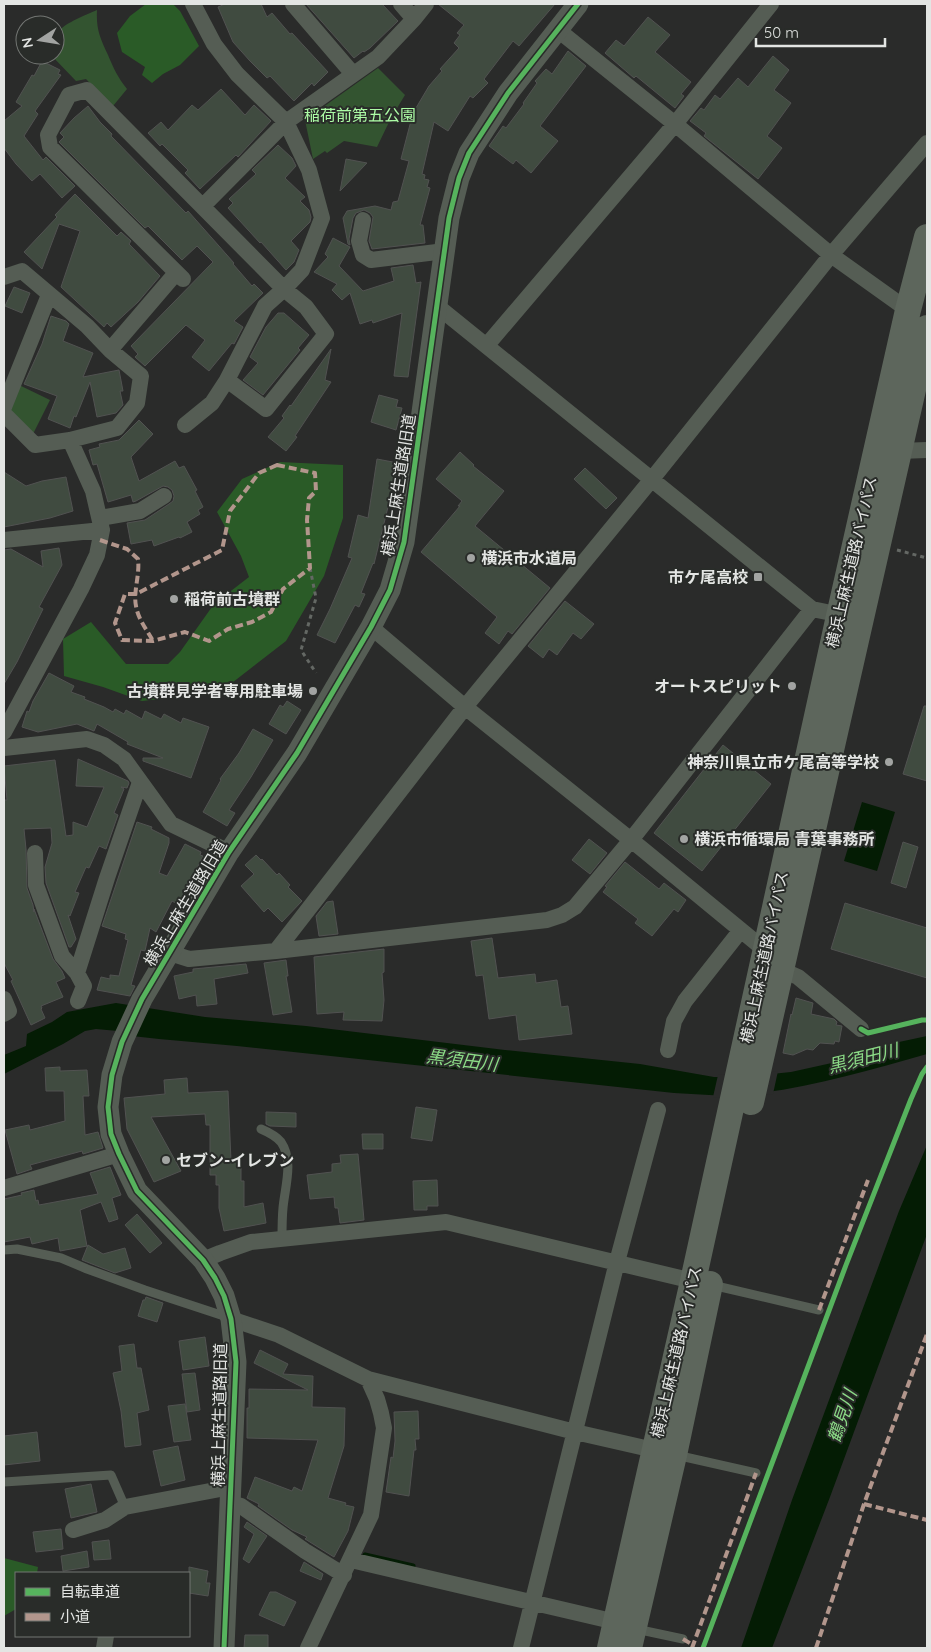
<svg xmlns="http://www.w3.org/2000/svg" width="931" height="1652" font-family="Quicksand,'Noto Sans JP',sans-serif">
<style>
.green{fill:#335430}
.forest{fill:#2a5b27}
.water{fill:#041c04}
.pier{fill:#2a2b2a}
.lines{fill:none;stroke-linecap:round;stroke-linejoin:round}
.stream{stroke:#041c04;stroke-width:5}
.building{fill:#404b40;stroke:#515251}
.path{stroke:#646864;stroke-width:3;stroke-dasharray:4 4;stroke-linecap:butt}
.service{stroke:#555d54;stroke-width:9}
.minor{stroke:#555d54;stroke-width:16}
.tertiary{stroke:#555d54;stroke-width:21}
.primary{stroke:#5d665c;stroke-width:26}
.quiet{stroke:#b2968c;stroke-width:4;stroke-dasharray:8 4;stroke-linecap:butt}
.cycleway-casing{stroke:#292c29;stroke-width:8}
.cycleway{stroke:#56b35d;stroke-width:5}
.poi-dot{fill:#a2a4a2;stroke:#292c29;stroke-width:2}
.labels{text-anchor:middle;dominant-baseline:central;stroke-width:4;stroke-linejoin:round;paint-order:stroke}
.park-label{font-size:16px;fill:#acfca5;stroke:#292c29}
.street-label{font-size:16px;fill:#e3e5e3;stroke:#292c29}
.poi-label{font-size:16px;font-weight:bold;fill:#e3e5e3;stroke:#292c29;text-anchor:start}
.water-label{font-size:18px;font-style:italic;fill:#8bda86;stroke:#292c29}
</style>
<rect width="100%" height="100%" fill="#2a2b2a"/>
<path class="green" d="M97 10C96 29 100 38 108 55 113 67 118 78 127 89L113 106 106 100 86 79 76 81 51 55H55C55 49 53 40 56 35 61 24 86 15 97 10Z
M378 68 405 95 391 118 377 147 344 141 327 153 325 151 313 159 305 120Z
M19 385 50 400 33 434 9 410Z"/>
<path class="forest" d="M146 4H173L180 11 199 46 180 65 163 74 152 83 142 75 145 67 122 52 117 33 130 16Z
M280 462 343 465V518L324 576 286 641 219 693 142 701 103 687 64 676 63 639 91 622 126 664H168L180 652 214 604 249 577 241 556 217 512 242 479Z
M4 1558 38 1567 37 1573H16V1609L4 1616Z"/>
<path class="water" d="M862 802 895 812 877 871 844 861Z
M116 1003 205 1017 306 1026 505 1050 640 1064 714 1077H743L791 1072 859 1057 899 1042 927 1036V1054C867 1071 806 1089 743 1095 721 1097 697 1094 674 1093L237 1046 159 1039 132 1036 118 1031 96 1029 85 1031 63 1044 4 1074V1055L26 1046 27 1034 52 1022 67 1012Z
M927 1145V1234L830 1497 772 1648H741L792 1500 899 1211Z"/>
<path class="pier" d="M778 1071 773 1094 741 1098 713 1097 718 1075 742 1074Z"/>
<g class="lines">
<path class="stream" d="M365 1555 413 1566"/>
</g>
<path class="building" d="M225 4H261L267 17 272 13 290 34 292 33 328 72 314 86 312 83 294 101 270 76 267 78 250 61 233 42 218 7Z
M306 4H382L398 21 370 48 364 52 363 51 354 58Z
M438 4H555L519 46 513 41 484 79 488 83 473 98 470 96 448 131 434 122 422 174 425 175 424 179 429 180 427 187 430 188 420 225H423L425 243 372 249 369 241 373 217 370 213 364 210 356 213 353 218 349 239 350 245 348 244 343 218 347 211 375 206 391 210 393 202 398 201 409 161 401 159 413 113 429 86 442 71 440 69 459 48 454 43 460 35 457 33 464 25Z
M648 17 670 35 655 52 691 82 681 94 684 96 675 108 636 76 634 78 605 53 616 40 624 46Z
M568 51 586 66 540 126 558 141 531 173 516 160 513 164 489 146 503 126 506 128 524 104 523 103 537 83 535 81 546 69 552 74Z
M773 56 789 70 774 90 791 103 767 136 782 148 758 179 704 136 706 133 690 121 701 108 704 110 715 95 720 99 738 78 748 87Z
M42 61 60 70 58 74 61 75 35 111 38 114 24 136 43 160 46 157 75 186 62 198 40 174 32 181 16 164 4 148V121L22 106 16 102 32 75 34 76Z
M221 89 245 115 254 105 271 121 238 157 236 155 200 189 185 173 188 170 162 144 160 146 148 133 161 122 168 130 192 105 198 110Z
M88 106 100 122 112 134 111 136 186 213 188 211 234 263 233 264 252 286 254 284 263 293 234 321 243 327 234 344 232 343 209 371 192 357 205 340 186 325 145 366 135 357 138 354 131 346 213 262 197 246 182 260 148 226 145 228 59 142 64 137 60 133 74 118Z
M278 145 292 158 296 166 285 178 305 197 300 201 309 210 311 217 310 222 291 241 299 250 294 262 286 270 261 242 260 243 228 208 233 203 229 199 256 174 252 170Z
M346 159 367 163 340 191Z
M75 194 117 236 121 232 131 241 129 244 160 276 138 302 111 327 107 323 104 327 61 287 80 231 59 224 42 269 24 252 57 217 55 215Z
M333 238 350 247 339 266 363 291 394 281 391 268 413 265 416 283 421 282 408 377 394 376 402 313 373 323 372 320 360 324 350 293 342 300 332 290 337 284 314 272 328 257 325 254Z
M14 287 30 293 22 313 5 306Z
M278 313H284L309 335 298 348 300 350 263 395 243 380 258 363 250 357 266 327Z
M51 316 66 321 69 324 63 341 93 353 83 377 119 370 123 391H120L123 405 116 413 97 417 90 382 76 417 74 416 70 428 48 419 57 396 24 384 42 344Z
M331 349 325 380 331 382 295 436 297 437 286 451 268 437 284 418 282 416 290 405 291 406Z
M379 395 398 400 396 407 402 408 396 430 371 422Z
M139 420 153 434 131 457 139 481 175 461 179 468 184 466 197 490 195 491 203 507 198 510 200 514 187 522 192 532 180 538 179 537 154 546 152 540 131 544 127 523 145 520 169 504 173 501 174 496 172 490 168 487 163 486 136 501 133 502 131 495 108 502 97 464 93 465 89 450 100 447 99 444 119 440Z
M460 452 474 465 473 466 504 491 475 526 550 588 512 634 508 631 499 644 485 633 497 617 421 552 460 506H458L462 501 436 479Z
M377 459 398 463 391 504 389 503 374 564 373 563 361 593 365 594 359 607 355 605 335 643 317 635 330 609 352 558 348 557 358 515 368 518Z
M585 468 617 498 606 509 574 479Z
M4 472 26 486 42 481 66 477 73 511 50 518 4 527Z
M59 548 62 565 39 607 43 609 17 662 4 684V550L11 549 43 567 41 551Z
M565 601 594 624 581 639 573 633 557 655 549 649 543 658 528 646Z
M49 673 74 686 71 692 85 697 84 699 104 707 113 712 115 709 124 714 126 710 142 719 145 711 161 719 164 714 181 723 183 718 209 727 191 778 143 761V758H163L127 744 128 742 97 724 94 731 77 724 38 732 22 727 27 711 29 712 33 701Z
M287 701 301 710 286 734 269 724 280 705 283 707Z
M924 706H927V781L903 774Z
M253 729 273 740 251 777 229 810 235 813 227 826 203 812 221 780 220 779 239 753Z
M723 745 771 784 702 871 654 833Z
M78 759 128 781 129 783 127 788 121 787 124 789 114 813 118 815 106 849 99 846 89 868 86 867 75 892 79 893 70 916 68 915 76 939 71 947H69L46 883 45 867 52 843 51 828 24 829 26 849 27 888 33 905 34 912V909L53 959 62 971 65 978 56 982 63 997 41 1006 42 1008 41 1009 45 1018 31 1025 11 981 13 980 4 963V800H7L4 766 55 760 66 836 73 835V822L87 827 104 787 76 786Z
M137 822 152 827 151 829 169 838V843L159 873 167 876 185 844 201 852 200 855 203 856 179 905 172 901 156 932 150 928 145 951 141 950 131 985 135 986 130 996 97 990 101 977 110 979V975L119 976 128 940 125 939 126 934 102 926Z
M589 839 607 853 590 874 572 860Z
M903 842 918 847 906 888 891 883Z
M256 855 261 860 262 859 277 875 279 873 290 885 288 887 302 901 282 922 268 908 264 912 241 886 254 874 245 865Z
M625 862 659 889 664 883 686 900 678 912 674 909 652 936 635 923 638 919 603 892 607 887 605 886Z
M333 901 338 934 319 936 316 916 327 902Z
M845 903 927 928V978L831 949Z
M492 938 498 978 535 974 536 983 557 980 561 1007 568 1006 572 1034 519 1040 516 1015 489 1019 483 975 476 976 471 941Z
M384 949V972L382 973 384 1000 382 1021 343 1020 344 1012 317 1014 314 957Z
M286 960 288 976H286L292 1012 273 1015 264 963Z
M246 964 248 973 214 979 217 1004 197 1006 196 995 179 999 174 976 193 972V969Z
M796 998 813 1003 811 1014 834 1019 837 1022 836 1025 842 1026 839 1042 835 1041 834 1044 820 1043 813 1050 807 1049 793 1055 783 1053 791 1014 792 1015Z
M60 1067V1071L87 1070 89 1096H83L85 1135 98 1132 103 1148 83 1154 82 1151 30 1165 32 1169 17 1174 5 1130 29 1125 30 1130 65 1121 64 1091H46L45 1068Z
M187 1078 188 1093 228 1091 231 1161H241V1181H244V1207L263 1203 266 1223 224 1231 219 1208V1185H216V1175H210V1125H206L205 1114 151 1117 181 1171 154 1182 127 1129 124 1098 165 1094 164 1080Z
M416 1107 437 1110 432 1141 411 1138Z
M266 1112 296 1113V1127L270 1126 266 1124Z
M362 1134H383V1149H363Z
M358 1154 364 1220 340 1223 338 1208H335L334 1197 310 1199 307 1175 332 1172V1164L341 1163 340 1155Z
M110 1167 121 1195 112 1198 118 1219 109 1222 101 1202 80 1210 87 1246 60 1251 58 1238 32 1244 30 1237 4 1242V1199L22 1195 21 1193 34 1190 36 1201 38 1200 39 1205 98 1194 90 1173Z
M437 1180 438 1206H427V1210H414L413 1181Z
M137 1214 162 1243 150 1253 125 1225Z
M88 1245 103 1254 125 1248 131 1268 115 1273 82 1260Z
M146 1297 163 1303 157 1322 138 1316 143 1300H145Z
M205 1337 209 1366 183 1370 179 1341Z
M134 1344 137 1368H141L149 1410 137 1413 141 1445 125 1447 121 1411 113 1373 122 1371 119 1346Z
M260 1350 288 1364 283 1374 313 1376 312 1407 345 1408 344 1446 328 1498 346 1503 345 1505 354 1507 348 1531 334 1557 305 1539 307 1537 292 1530 258 1506 259 1504 247 1498 255 1477 292 1491 294 1487 302 1491 318 1440 247 1438V1408H249V1389L308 1390 254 1363Z
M195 1373 200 1410 187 1412 182 1374Z
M185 1404 191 1440 174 1442 168 1406Z
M418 1411 419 1439H415L416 1450H414L409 1496 386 1492 391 1457 393 1458 395 1441 394 1412Z
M37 1432 40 1461 4 1465V1436Z
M178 1446 185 1480 161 1486 153 1451Z
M91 1484 97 1512 71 1518 65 1489Z
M247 1522 267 1536 249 1563 243 1559 254 1534 244 1527Z
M61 1529 63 1549 36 1552 33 1532Z
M109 1540 111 1559 94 1560 92 1542Z
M87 1551 89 1567 63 1571 61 1556Z
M304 1562 323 1574 321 1580 300 1571Z
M189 1567 208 1571 206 1583H210L208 1596 189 1593Z
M270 1592H276L296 1602 284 1626 259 1615Z
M245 1635H268V1648H244Z"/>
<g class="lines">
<path class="path" d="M897 550 927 558
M310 568 316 598 301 650 316 673"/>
<path class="service" d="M261 1129C268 1132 276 1136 281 1142 294 1161 285 1186 283 1208 282 1218 282 1229 282 1239
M4 1250 17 1249 61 1258 87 1269 145 1290 230 1318
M712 1285 819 1310
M676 1455 756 1473
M4 1482 111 1475 125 1507
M636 1629 683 1639"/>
<path class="minor" d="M293 4 353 74
M401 4 414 19
M558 30 675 124 831 255 908 310
M203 206 286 122 378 57 414 19 426 4
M363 220 359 241 363 255 371 260 445 251
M4 277 22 271 87 326 110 350 141 376 137 403 117 428 70 440 35 445 4 414
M183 279 50 147 48 135 69 95 87 90 284 289 306 307 326 334 266 409 227 380 265 306 284 289 302 270 322 218 309 170 286 122 237 74 214 44 193 4
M437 306 812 609 846 616
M487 345 675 124 771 4
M110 350 176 273
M4 407 49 295
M185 425 212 403 227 380
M899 451 927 450
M100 518 140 511 164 496
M4 540 102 530 93 491 70 440
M371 627 465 707 641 848 765 950
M4 732 81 589 97 555 102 530
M4 748 87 739 104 745 124 759 171 824 229 852
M35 853 36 885 62 956 77 973 84 986 78 1001
M276 951 465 707 652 479 831 255 927 143
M170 953 189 959 276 951 547 920 562 915 575 907 631 840 812 609
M780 971 789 973 798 977 861 1029
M77 973 107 878 140 782
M4 999 9 1011 4 1014
M668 1050 674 1021 685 1001 741 930
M4 1188 119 1154
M203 1260 220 1253 251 1242 446 1222 693 1281
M231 1319 279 1335 368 1379 377 1399 381 1413 384 1428 371 1515 308 1648
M368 1379 575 1432 654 1450
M230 1503 241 1506 305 1551 344 1575
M73 1530 105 1520 125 1507 231 1487
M351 1560 616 1622
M104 1648 106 1636
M521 1648 617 1262 658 1110"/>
<path class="tertiary" d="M224 1648 236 1362 231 1319 224 1296 215 1278 203 1260 137 1191 119 1154 111 1134 108 1107 112 1075 122 1042 142 999 229 852 297 753 371 627 390 590 404 542 449 218 459 178 469 153 508 93 578 4"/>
<path class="primary" d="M751 1102 927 328
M610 1648 693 1281 839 616 908 310 927 237
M629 1648 674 1455 710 1284"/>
<path class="quiet" d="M277 465 315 473 316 491 309 498 307 520 310 568 283 589 271 612 252 622 228 629 209 641 185 632 153 641 122 640 115 623 125 594H136L222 550 230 511 259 473Z
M100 540 127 549 138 559C140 575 133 592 136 606 138 619 147 630 153 641
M819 1310 868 1180
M864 1504 927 1520
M683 1639 693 1645
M692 1648 756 1473
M816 1648 864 1504 927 1334"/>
<defs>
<path id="cycleway" d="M861 1029 868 1033 922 1020H927
M224 1648 236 1362 231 1319 224 1296 215 1278 203 1260 137 1191 119 1154 111 1134 108 1107 112 1075 122 1042 142 999 229 852 297 753 371 627 390 590 404 542 449 218 459 178 469 153 508 93 578 4
M703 1648 846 1265 911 1099 922 1074 927 1067"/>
</defs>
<use href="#cycleway" class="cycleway-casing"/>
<use href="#cycleway" class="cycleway"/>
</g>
<g class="poi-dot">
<circle cx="471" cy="558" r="5"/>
<rect x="753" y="572" width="10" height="10" rx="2.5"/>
<circle cx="174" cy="599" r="5"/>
<circle cx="792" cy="686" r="5"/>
<circle cx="313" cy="691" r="5"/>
<circle cx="889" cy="762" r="5"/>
<circle cx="684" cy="839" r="5"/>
<circle cx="166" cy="1160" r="5"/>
</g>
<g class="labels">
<g class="park-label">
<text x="360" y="115">稲荷前第五公園</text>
</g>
<g class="street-label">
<text transform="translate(398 485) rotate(-81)">横浜上麻生道路旧道</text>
<text transform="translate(851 562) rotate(-77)">横浜上麻生道路バイパス</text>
<text transform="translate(185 903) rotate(-59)">横浜上麻生道路旧道</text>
<text transform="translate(764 957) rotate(-78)">横浜上麻生道路バイパス</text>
<text transform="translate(676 1352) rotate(-77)">横浜上麻生道路バイパス</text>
<text transform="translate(219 1415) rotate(-89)">横浜上麻生道路旧道</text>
</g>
<g class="poi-label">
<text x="481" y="558">横浜市水道局</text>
<text x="748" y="577" text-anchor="end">市ケ尾高校</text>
<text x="184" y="599">稲荷前古墳群</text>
<text x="782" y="686" text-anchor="end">オートスピリット</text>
<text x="303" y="691" text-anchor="end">古墳群見学者専用駐車場</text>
<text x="879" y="762" text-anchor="end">神奈川県立市ケ尾高等学校</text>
<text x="694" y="839">横浜市循環局 青葉事務所</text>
<text x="176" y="1160">セブン-イレブン</text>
</g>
<g class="water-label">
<text transform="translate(863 1058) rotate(-14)">黒須田川</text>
<text transform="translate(462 1060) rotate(7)">黒須田川</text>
<text transform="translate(842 1416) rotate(-71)">鶴見川</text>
</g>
</g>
<rect width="931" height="1652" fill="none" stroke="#e3e5e3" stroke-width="10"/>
<rect x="15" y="1572" width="175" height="65" fill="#292c29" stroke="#737673"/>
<rect x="25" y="1588" width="25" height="8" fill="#56b35d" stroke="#737673"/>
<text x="60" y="1597" font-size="15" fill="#e3e5e3">自転車道</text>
<rect x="25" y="1613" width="25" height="8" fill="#b2968c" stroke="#737673"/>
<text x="60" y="1622" font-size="15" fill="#e3e5e3">小道</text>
<g transform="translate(40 40) rotate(258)"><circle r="24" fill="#292c29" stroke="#737673"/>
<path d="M0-4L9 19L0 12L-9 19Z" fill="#a2a4a2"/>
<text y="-8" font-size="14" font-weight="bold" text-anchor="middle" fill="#e3e5e3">N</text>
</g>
<path d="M756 38v8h129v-8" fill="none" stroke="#e3e5e3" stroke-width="2.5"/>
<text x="764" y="38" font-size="15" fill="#e3e5e3" stroke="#292c29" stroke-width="4" paint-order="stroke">50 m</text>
</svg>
